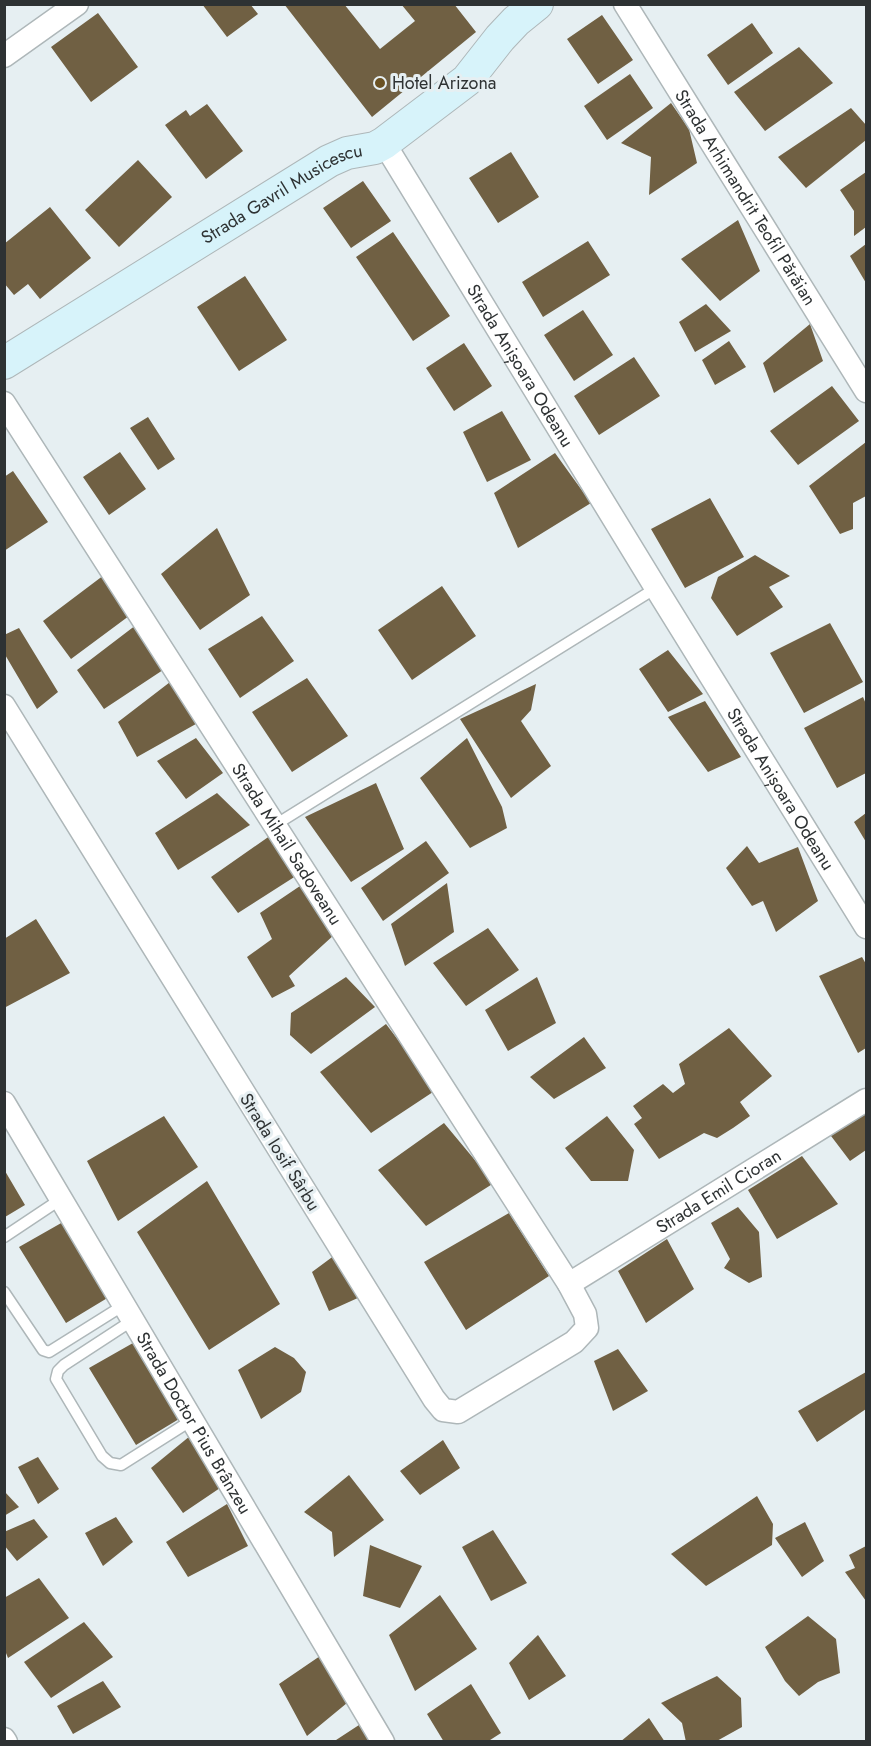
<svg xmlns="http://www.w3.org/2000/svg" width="871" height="1746" font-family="Jost,sans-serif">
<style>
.building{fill:#706043}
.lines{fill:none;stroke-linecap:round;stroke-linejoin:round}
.lane-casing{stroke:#aeb7b9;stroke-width:13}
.street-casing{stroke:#aeb7b9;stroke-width:25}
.secondary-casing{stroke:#aeb7b9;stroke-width:34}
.lane{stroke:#fff;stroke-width:10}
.street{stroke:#fff;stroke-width:22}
.secondary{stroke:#d7f3fa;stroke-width:32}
.poi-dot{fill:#6a5122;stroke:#e6eff2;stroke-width:2}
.labels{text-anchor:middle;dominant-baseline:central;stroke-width:6;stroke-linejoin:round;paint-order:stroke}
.poi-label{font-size:18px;fill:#2e3233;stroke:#e6eff2;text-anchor:start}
.street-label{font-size:18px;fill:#2e3233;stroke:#e6eff2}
</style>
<rect width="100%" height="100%" fill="#e6eff2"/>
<path class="building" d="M202 4H250L258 14 227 37Z
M284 4H344L380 49 415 21 401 4H454L476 32 372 117Z
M98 13 138 67 91 102 51 47Z
M602 15 633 60 598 84 567 39Z
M752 23 773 53 728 85 707 55Z
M799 47 833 83 765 131 734 92Z
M630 74 653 108 607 140 584 106Z
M671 103 689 129 697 163 649 195 651 157 621 143Z
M207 104 243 151 206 179 165 125 186 110 190 116Z
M851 108 866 125V140L806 188 778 157Z
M511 152 539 197 498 223 469 178Z
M138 160 172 197 119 247 85 210Z
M866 172V227L854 236V211L840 190Z
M363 181 391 221 351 248 323 208Z
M50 207 91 258 40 299 28 284 14 295 4 283V244Z
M738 220 760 271 720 301 681 259Z
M393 232 450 316 413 341 356 257Z
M588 241 610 275 543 317 522 282Z
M866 244V283L850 256Z
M245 276 287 340 239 371 197 307Z
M706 304 731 331 695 352 679 322Z
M583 310 613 355 574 381 544 335Z
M810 324 823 361 774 393 763 363Z
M729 341 746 367 715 385 702 360Z
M464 343 492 386 454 411 426 368Z
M634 357 660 396 599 435 574 396Z
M832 386 859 421 798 465 770 431Z
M502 411 531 460 487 482 463 432Z
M148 417 175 459 158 470 130 428Z
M866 442V496L853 503V529L840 534 809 486Z
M120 452 146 489 109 515 83 477Z
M555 453 591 503 518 548 494 493Z
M13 471 48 522 4 551V477Z
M710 498 744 557 685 588 651 529Z
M217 528 250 595 200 630 161 574Z
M755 555 790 576 769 587 783 607 737 636 711 598 718 577Z
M108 572 133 613 71 659 43 621Z
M442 586 476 636 412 680 378 630Z
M262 616 294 661 240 698 208 649Z
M830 623 863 682 804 713 770 653Z
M136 625 166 668 104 709 77 670Z
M19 628 58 692 37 709 4 653V635Z
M668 650 703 694 668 712 639 669Z
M307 678 348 736 292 772 252 712Z
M174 679 203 720 137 757 118 722Z
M536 684 531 710 521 721 551 766 511 798 460 719Z
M863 697 866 704V773L837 788 804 728Z
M705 701 741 757 708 772 668 717Z
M196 738 223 773 186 799 157 761Z
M467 738 502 807 507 828 470 848 420 778Z
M376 783 404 849 351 882 305 817Z
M217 793 250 825 178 870 155 833Z
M866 813V842L854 822Z
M274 833 299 874 238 913 211 877Z
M426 841 449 873 383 921 361 888Z
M747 846 759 863 798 847 818 901 776 932 763 901 752 906 726 868Z
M447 883 454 932 405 966 391 924Z
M300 886 335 934 289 976 295 986 272 998 247 957 272 939 260 913Z
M36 919 70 973 4 1008V939Z
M488 928 519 970 466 1006 433 963Z
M862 957 866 964V1048L858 1053 819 976Z
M346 977 375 1007 311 1054 290 1035 291 1013Z
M537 977 556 1023 508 1051 485 1010Z
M386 1024 436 1090 371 1133 320 1072Z
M729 1028 772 1076 740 1102 750 1116 733 1128 717 1138 704 1133 659 1159 634 1124 642 1118 633 1106 663 1084 673 1093 685 1084 679 1064Z
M584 1037 606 1068 554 1099 530 1077Z
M866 1107V1150L850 1161 828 1132Z
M164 1116 198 1167 118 1221 87 1161Z
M607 1116 634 1150 628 1181H591L565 1148Z
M444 1123 494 1183 426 1226 378 1170Z
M802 1156 838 1204 777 1239 748 1190Z
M5 1171 25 1205 5 1217Z
M207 1181 280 1304 209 1350 137 1232Z
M738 1207 759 1232 762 1277 749 1283 724 1268 730 1259 711 1223Z
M509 1213 549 1276 466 1330 424 1262Z
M63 1222 109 1297 66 1323 19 1247Z
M667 1239 694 1289 646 1323 618 1271Z
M335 1255 360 1297 329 1311 312 1272Z
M133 1343 179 1419 136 1445 89 1368Z
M275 1347 294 1358 306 1372 301 1392 261 1419 238 1370Z
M618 1349 648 1391 613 1411 594 1361Z
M866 1372V1409L817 1442 798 1411Z
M190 1436 220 1488 183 1513 151 1468Z
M443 1440 460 1468 420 1495 400 1471Z
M38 1457 59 1489 38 1504 18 1467Z
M349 1475 384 1520 334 1557 332 1532 304 1512Z
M4 1491 19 1507 4 1516Z
M757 1496 773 1524 772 1545 706 1586 671 1554Z
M227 1504 248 1546 188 1577 166 1542Z
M116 1517 133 1542 103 1566 85 1533Z
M34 1519 48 1537 17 1561 4 1545V1532Z
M805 1522 824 1561 802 1577 775 1538Z
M493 1530 527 1583 491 1601 462 1547Z
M370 1545 422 1566 400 1608 363 1596Z
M866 1546V1601L845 1572 855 1568 849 1555Z
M39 1578 69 1618 8 1658 4 1648V1598Z
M440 1595 477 1649 415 1691 389 1635Z
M808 1616 836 1639 840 1673 818 1682 799 1696 785 1681 765 1647Z
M84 1622 113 1657 51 1698 24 1662Z
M538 1635 566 1676 529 1700 509 1663Z
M323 1654 347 1703 307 1736 279 1684Z
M717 1676 741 1698 742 1727 715 1742H686L682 1723 661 1703Z
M103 1681 121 1707 73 1734 57 1706Z
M471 1684 501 1733 487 1742H444L427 1714Z
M649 1718 665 1742H620Z
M359 1725 370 1742H333Z"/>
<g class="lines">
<defs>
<path id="lane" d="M275 825 656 588
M4 1237 61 1199
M4 1292 43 1350 49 1352 124 1305
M133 1320 64 1365 58 1371 56 1379 102 1456 110 1463 121 1465 192 1420"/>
<g id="street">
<path id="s1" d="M625 4 866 391"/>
<path d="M4 56 77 4"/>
<path id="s2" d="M384 143 656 588 866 927"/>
<path id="s3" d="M4 403 569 1284 585 1314 587 1328 574 1342 458 1412 443 1410 434 1399 4 706"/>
<path id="s4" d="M4 1103 383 1742"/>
<path id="s5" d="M569 1284 866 1100"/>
<path d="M4 1739 6 1742"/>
</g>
<g id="secondary">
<path id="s6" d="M4 363 329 161 347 153 375 148 384 143 467 80 500 38 516 21 537 4"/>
</g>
</defs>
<use href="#lane" class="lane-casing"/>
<use href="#street" class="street-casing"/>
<use href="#secondary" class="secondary-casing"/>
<use href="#lane" class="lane"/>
<use href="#street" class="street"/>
<use href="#secondary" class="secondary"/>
</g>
<circle class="poi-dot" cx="380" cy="83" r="6"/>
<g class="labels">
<g class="poi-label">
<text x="392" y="83">Hotel Arizona</text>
</g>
<g class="street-label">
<text stroke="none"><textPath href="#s6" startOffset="326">Strada Gavril Musicescu</textPath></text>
<text stroke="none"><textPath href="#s1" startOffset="228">Strada Arhimandrit Teofil Părăian</textPath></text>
<text stroke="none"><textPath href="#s2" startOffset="261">Strada Anișoara Odeanu</textPath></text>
<text stroke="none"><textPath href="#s2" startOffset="758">Strada Anișoara Odeanu</textPath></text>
<text stroke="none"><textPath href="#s3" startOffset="524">Strada Mihail Sadoveanu</textPath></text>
<text transform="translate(280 1152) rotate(58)">Strada Iosif Sârbu</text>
<text stroke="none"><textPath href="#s5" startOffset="176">Strada Emil Cioran</textPath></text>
<text stroke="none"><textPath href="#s4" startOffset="372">Strada Doctor Pius Brânzeu</textPath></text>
</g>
</g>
<rect width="871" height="1746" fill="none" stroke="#2e3233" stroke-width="12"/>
</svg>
